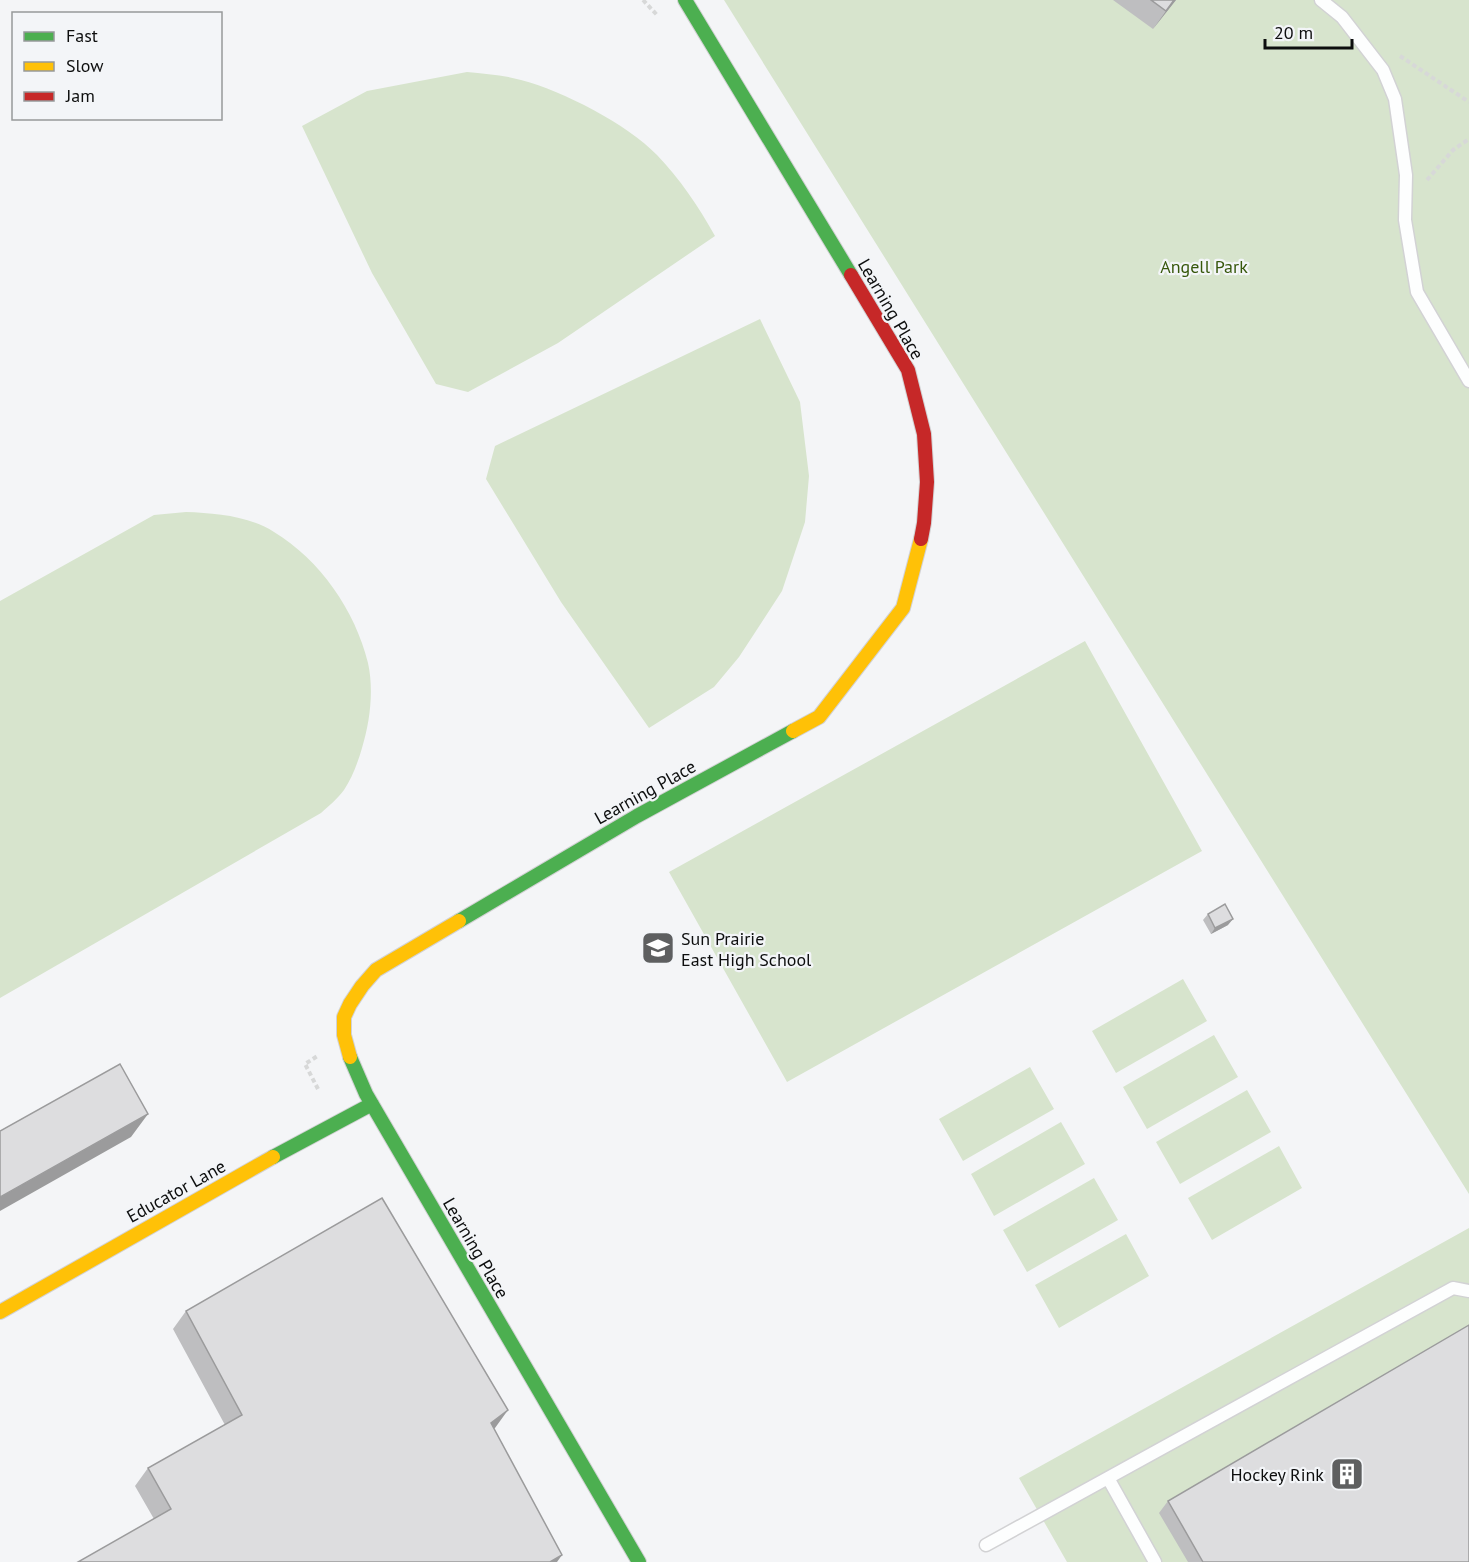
<svg xmlns="http://www.w3.org/2000/svg" width="1469" height="1562" font-family="'PT Sans',sans-serif">
<style>
.green{fill:#d7e4cd}
.lines{fill:none;stroke-linecap:round;stroke-linejoin:round}
.lane-casing{stroke:#d2d2d4;stroke-width:15}
.fast-casing{stroke:#d2d2d4;stroke-width:16}
.slow-casing{stroke:#d2d2d4;stroke-width:16}
.jam-casing{stroke:#d2d2d4;stroke-width:16}
.path{stroke:#d7d8d8;stroke-width:4;stroke-dasharray:4.5 3;stroke-linecap:butt}
.lane{stroke:#fdfefe;stroke-width:12}
.fast{stroke:#4caf50;stroke-width:14}
.slow{stroke:#ffc107;stroke-width:14}
.jam{stroke:#c62828;stroke-width:14}
.wall{fill:#bebec0}
.shaded-wall{fill:#9b9b9c}
.building{fill:#dddddf;stroke:#9b9b9c;stroke-width:1.5}
.labels{text-anchor:middle;dominant-baseline:central;stroke-width:4.5;stroke-linejoin:round;paint-order:stroke}
.park-label{font-size:18px;fill:#37580c;stroke:#f3f5f8}
.street-label{font-size:18px;fill:#0d0e0e;stroke:#f3f5f8}
.poi-label{font-size:18px;fill:#0d0e0e;stroke:#f3f5f8;text-anchor:start}
</style>
<rect width="100%" height="100%" fill="#f4f5f7"/>
<path class="green" d="M724 0H1469V1194Z
M467 72C485 74 504 75 521 80 563 91 627 124 657 155 680 179 699 207 715 236L558 343 468 392 436 384 372 273 302 126 367 91Z
M760 319 800 402 809 476 805 522 782 591 739 657 714 687 649 728 561 602 486 479 495 446Z
M186 512C215 513 249 516 274 532 320 560 355 610 368 663 374 690 370 722 362 748 358 762 352 778 344 790 338 798 329 806 321 813L0 998V601L154 515Z
M1085 641 1202 851 787 1082 669 872Z
M1183 979 1207 1021 1116 1073 1092 1031Z
M1214 1035 1238 1077 1147 1129 1123 1087Z
M1030 1067 1054 1109 963 1161 939 1119Z
M1247 1090 1271 1132 1180 1184 1156 1142Z
M1061 1122 1085 1164 994 1216 971 1174Z
M1279 1146 1302 1188 1212 1240 1188 1198Z
M1094 1178 1118 1220 1027 1272 1003 1230Z
M1469 1228V1562H1067L1019 1478Z
M1126 1234 1149 1276 1059 1328 1035 1285Z"/>
<g class="lines">
<defs>
<path id="lane" d="M1321 0 1342 17 1383 70 1395 99 1406 175 1405 220 1417 292 1469 381
M1108 1478 1155 1562
M986 1545 1453 1288 1469 1291"/>
<path id="fast" d="M685 0 851 275
M459 921 637 816 793 731
M350 1057 366 1094 639 1562
M273 1157 372 1104"/>
<path id="slow" d="M793 731 819 717 903 608 921 539
M350 1057 344 1035V1017L350 1004 362 986 376 970 459 921
M0 1312 273 1157"/>
<path id="jam" d="M851 275 908 370 924 434 927 482 924 523 921 539"/>
</defs>
<use href="#lane" class="lane-casing"/>
<use href="#fast" class="fast-casing"/>
<use href="#slow" class="slow-casing"/>
<use href="#jam" class="jam-casing"/>
<path class="path" d="M643 0 657 15
M1400 56 1469 102
M1427 180 1453 150 1469 139
M318 1089 305 1064 319 1055"/>
<use href="#lane" class="lane"/>
<use href="#fast" class="fast"/>
<use href="#slow" class="slow"/>
<use href="#jam" class="jam"/>
</g>
<path class="wall" d="M1113 0H1176L1153 29Z
M1208 914 1228 925 1211 934 1203 920Z
M186 1311 508 1410 154 1519 135 1486 148 1468 225 1425 173 1329Z
M1168 1501 1469 1562H1188L1159 1513Z"/>
<path class="shaded-wall" d="M1174 0H1176L1153 29 1166 11Z
M1233 919 1228 925 1211 934 1215 928Z
M148 1114 131 1137 0 1211V1197Z
M508 1410 495 1428 479 1441 491 1423Z
M562 1555 557 1562H550Z"/>
<path class="building" d="M1151 0H1174L1166 11Z
M1225 904 1233 919 1215 928 1208 914Z
M120 1064 148 1114 0 1197V1131Z
M382 1198 508 1410 491 1423 562 1555 550 1562H78L171 1509 148 1468 242 1415 186 1311Z
M1469 1325V1562H1203L1168 1501Z"/>
<defs>
<symbol id="school-square" viewBox="-11 -11 22 22"><rect x="-9" y="-9" width="18" height="18" rx="4" fill="#5e5f60" stroke="#f3f5f8"/><path d="M0-5L7-2L0 1L-7-2ZM-4 1L0 2.5L4 1V4Q0 6-4 4Z" fill="#fff"/></symbol>
<symbol id="building-square" viewBox="-11 -11 22 22"><rect x="-9" y="-9" width="18" height="18" rx="4" fill="#5e5f60" stroke="#f3f5f8"/><path d="M-4-6H4V6H1V3H-1V6H-4ZM-2.5-4.3h1.7v1.8h-1.7ZM.8-4.3h1.7v1.8H.8ZM-2.5-1h1.7V.8h-1.7ZM.8-1h1.7V.8H.8Z" fill="#fff"/></symbol>
</defs>
<g fill-rule="evenodd">
<use href="#school-square" x="639" y="929" width="38" height="38"/>
<use href="#building-square" x="1328" y="1455" width="38" height="38"/>
</g>
<g class="labels">
<g class="park-label">
<text x="1204" y="266">Angell Park</text>
</g>
<g class="street-label">
<text transform="translate(891 309) rotate(60)">Learning Place</text>
<text transform="translate(645 792) rotate(-29)">Learning Place</text>
<text transform="translate(176 1191) rotate(-29)">Educator Lane</text>
<text transform="translate(476 1248) rotate(60)">Learning Place</text>
</g>
<g class="poi-label">
<text x="681" y="938">Sun Prairie<tspan x="681" dy="21">East High School</tspan></text>
<text x="1324" y="1474" text-anchor="end">Hockey Rink</text>
</g>
</g>
<rect x="12" y="12" width="210" height="108" fill="#f3f5f8" stroke="#97999a" stroke-width="1.5"/>
<rect x="24" y="32" width="30" height="9" fill="#4caf50" stroke="#97999a" stroke-width="1.5"/>
<text x="66" y="42" font-size="18" fill="#0d0e0e">Fast</text>
<rect x="24" y="62" width="30" height="9" fill="#ffc107" stroke="#97999a" stroke-width="1.5"/>
<text x="66" y="72" font-size="18" fill="#0d0e0e">Slow</text>
<rect x="24" y="92" width="30" height="9" fill="#c62828" stroke="#97999a" stroke-width="1.5"/>
<text x="66" y="102" font-size="18" fill="#0d0e0e">Jam</text>
<path d="M1265 39v9h87v-9" fill="none" stroke="#0d0e0e" stroke-width="3"/>
<text x="1274" y="39" font-size="18" fill="#0d0e0e" stroke="#f3f5f8" stroke-width="4.5" paint-order="stroke">20 m</text>
</svg>
